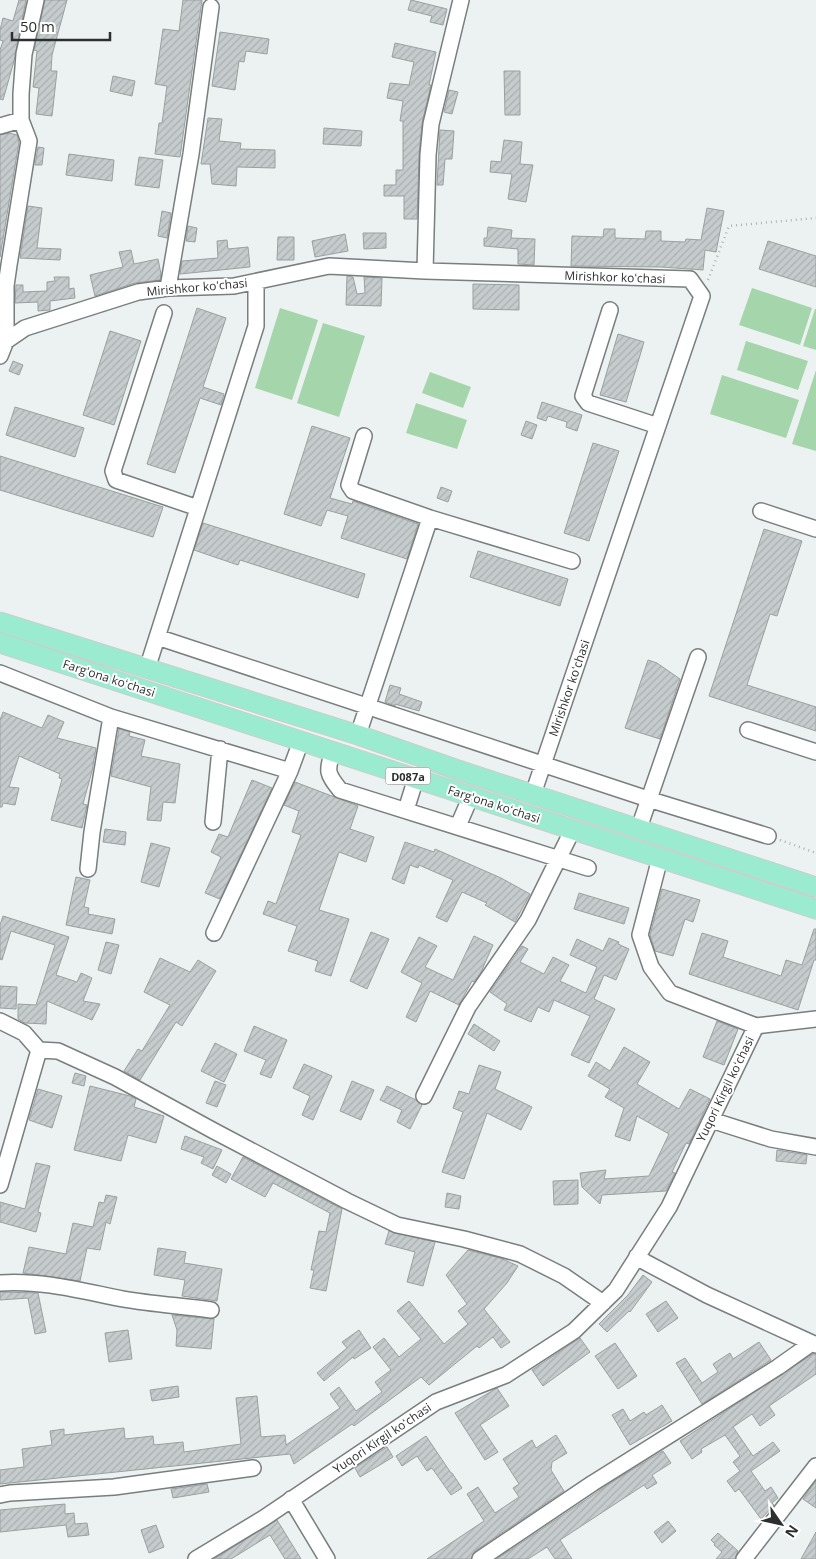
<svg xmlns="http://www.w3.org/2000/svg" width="816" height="1559" font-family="'Open Sans',sans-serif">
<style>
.green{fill:#a5d5ab}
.building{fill:url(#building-hatch);stroke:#9a9fa0}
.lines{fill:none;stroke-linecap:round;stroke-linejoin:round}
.minor-casing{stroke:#797e7e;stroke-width:18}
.major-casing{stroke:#cdcdcd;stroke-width:21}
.path{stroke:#aeb2b2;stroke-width:2.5;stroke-dasharray:1 4;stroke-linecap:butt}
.minor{stroke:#fff;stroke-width:15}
.major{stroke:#9bebd1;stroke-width:19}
.labels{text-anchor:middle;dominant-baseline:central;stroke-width:4;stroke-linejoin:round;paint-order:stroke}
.shield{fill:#fff;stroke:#6c6d6d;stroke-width:1}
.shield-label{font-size:11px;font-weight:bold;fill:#2d2f2f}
.street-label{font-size:12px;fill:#2d2f2f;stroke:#fff}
</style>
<defs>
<pattern id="building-hatch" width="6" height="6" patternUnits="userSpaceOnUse" patternTransform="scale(1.25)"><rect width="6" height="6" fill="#c6cccd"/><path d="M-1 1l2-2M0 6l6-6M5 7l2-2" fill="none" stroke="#aab0b0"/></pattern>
</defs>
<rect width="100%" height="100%" fill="#ecf2f1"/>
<path class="green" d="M752 288 812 308 800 345 739 325Z
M280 308 318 320 292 400 255 388Z
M815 309H816V350L803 346Z
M323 323 365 336 339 417 297 403Z
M746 341 808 361 798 390 737 370Z
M816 370V451L792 444Z
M430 372 471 387 463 408 422 393Z
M722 375 799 400 786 438 710 414Z
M416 403 467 420 457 449 406 433Z"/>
<path class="building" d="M19 0H26L14 61 3 100 0 99V50L3 41 0 40V30L3 18 13 21Z
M45 0H67L52 55 51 71H57L52 116 36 114 39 88 33 87 37 51 34 50Z
M183 0H202L180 157 155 154 159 123H162L167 86 155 84 163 29 179 31Z
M411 0 447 9 443 25 430 22 432 16 408 10Z
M220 32 269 39 267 54 246 51 244 62 239 61 235 90 212 86Z
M395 43 436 52 429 85H431L422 123 419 155 417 219H404V196H384V185H396V170H403V121H400L403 101 387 98 390 83 409 85 414 62 392 57Z
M504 71H520V115H505Z
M113 76 135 81 132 96 110 91Z
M449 90 458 92 452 114 444 112Z
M208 118 222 119 219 141 241 143 240 149 275 150V168L237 167 236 186 212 184 210 164H201Z
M324 128 362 131 361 146 323 144Z
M440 130 454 131 452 159H445L443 185H437Z
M9 133 17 135 19 142 0 257V135Z
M504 140 522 142 520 164 533 165 526 202 508 199 512 174 490 172 491 161 501 162Z
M38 147 44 148 42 165H35Z
M69 154 114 160 112 181 66 175Z
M139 157 163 160 159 188 135 185Z
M28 206 42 208 37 248 61 249 60 260 20 258Z
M707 208 724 211 716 252 705 250 703 270 661 267 571 266 572 236 603 237 604 229H615V238L645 239 646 231H661V241L685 242 686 239 701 240Z
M162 211 171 213 167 238 158 236Z
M188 226 197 228 195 242 186 241Z
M488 227 512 230 511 238 535 239 534 265 518 264V249L484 246V238H487Z
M363 233H386V248L364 249Z
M345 234 348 251 315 257 312 241Z
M278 237H294V260H277Z
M227 240 228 249 248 247 250 267 180 274 182 261 218 258 217 241Z
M768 241 816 256V287L759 269Z
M131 250 134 264 158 259 161 274 160 280 135 283 95 296 90 275 123 267 119 252Z
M347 276 353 277 357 294 365 293 364 277 382 278 381 306 346 305Z
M54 277H69V289L74 288 75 298 50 301V310L38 311V302L15 303 16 285H23V292L47 291V282L55 281Z
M473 284 519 285V310L473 309Z
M197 308 226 318 203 387 224 394 221 405 200 398 175 473 147 464Z
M110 331 141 341 114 425 83 415Z
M618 334 644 342 626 402 600 395Z
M13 361 23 365 19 375 9 371Z
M542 402 582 415 577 431 566 427 567 422 548 416 546 421 537 418Z
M15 407 84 428 75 457 6 435Z
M526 421 537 425 532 439 521 435Z
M312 426 350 438 330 498 352 504 353 501 418 524 407 559 341 538 348 516 327 510 321 526 284 514Z
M593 443 619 451 589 541 564 533Z
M0 456 163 507 153 537 0 490Z
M441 487 452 491 448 502 437 498Z
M203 523 365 574 358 598 240 560 238 565 194 550Z
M764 529 802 541 777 616 770 614 747 685 816 707V731L709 696Z
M478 551 568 579 560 606 470 577Z
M648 660 657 663 680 679 660 739 625 728Z
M390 685 401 688 399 694 422 702 419 711 395 704V706L385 702Z
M3 712 42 728 48 715 64 722 57 738 96 748 92 771 83 804 87 805 82 828 51 820 62 779 59 778 60 774 19 756 9 787 19 788 15 805 3 803 2 807H0V720Z
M119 729 130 732 129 736 145 740 141 756 180 764 175 803 163 802 161 821 147 820 151 787 111 776Z
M252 780 272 788 220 899 205 893 221 857 211 852 219 834 228 837Z
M295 782 358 806 350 829 374 837 366 862 339 852 319 910 349 919 331 976 315 971 318 961 288 951 297 926 263 914 268 901 276 904 301 835 292 832 299 811 284 805Z
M105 829 126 832 125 845 103 842Z
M405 842 434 852 435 849 501 878 530 894 515 922 485 905 487 903 462 892 447 922 436 917 453 880 419 865 418 868 410 865 404 884 392 879Z
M151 843 170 848 159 887 141 882Z
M76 877 90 880 84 907 89 908 88 914 115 919 112 934 66 925Z
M662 889 700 900 693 922 685 919 673 956 655 951 650 935Z
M579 893 629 908 624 924 574 909Z
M3 916 69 937 56 975 77 982 81 973 92 978 83 1001 100 1004 92 1020 47 1001 46 1024 25 1023 18 1019V1004L36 1005 55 945 11 931 2 960 0 959V925Z
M814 929H816V960H814L798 1010 689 974 702 933 728 941 723 957 781 976 786 960 802 965Z
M371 932 389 939 367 989 350 981Z
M474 936 493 945 481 972 474 982 472 981 459 1005 430 991 416 1022 406 1017 422 983 401 972 419 937 437 946 425 967 453 980Z
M609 938 619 942 618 944 629 949 616 980 604 975 594 999 615 1009 589 1063 571 1055 590 1016 554 1000 549 1012 538 1007 531 1022 504 1010 507 1004 490 992 522 946 528 949 520 962 544 974 553 957 569 965 560 981 586 993 597 967 570 955 577 939 603 951Z
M106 942 119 945 111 974 98 970Z
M160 958 190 972 198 960 216 971 182 1026 176 1022 140 1080 124 1071 138 1049 142 1051 170 1005 144 992Z
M0 986 17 987 16 1009 0 1008Z
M717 1021 738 1029 724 1065 703 1057Z
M474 1024 500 1041 494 1051 468 1034Z
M254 1026 287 1040 271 1078 260 1074 266 1060 244 1051Z
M215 1043 237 1054 224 1082 201 1071Z
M624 1047 650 1062 637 1084 679 1109 690 1089 710 1099 689 1144 686 1143 672 1172 675 1173 666 1191 602 1195 600 1204 582 1187 580 1173 606 1170 604 1179 649 1176 669 1134 637 1116 630 1141 615 1136 624 1108 605 1097 610 1089 588 1076 596 1062 610 1071Z
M304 1064 332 1076 313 1120 302 1115 310 1096 293 1088Z
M479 1065 501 1072 495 1089 532 1107 521 1130 487 1113 464 1179 442 1172 463 1112 453 1108 459 1091 469 1094Z
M75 1073 86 1076 84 1086 72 1083Z
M215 1081 226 1085 217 1107 206 1103Z
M352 1081 374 1090 361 1120 340 1111Z
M90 1086 130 1096 136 1099 134 1107 164 1116 156 1143 128 1135 121 1161 74 1150Z
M387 1086 416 1100 422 1105 410 1129 397 1122 402 1110 380 1100Z
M38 1089 62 1096 52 1128 29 1120Z
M185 1136 222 1150 213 1169 201 1163 204 1157 181 1149Z
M777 1150 807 1155 806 1164 776 1161Z
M243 1157 342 1209 326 1291 310 1288 314 1270H311L319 1231 326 1232 330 1213 273 1183 265 1197 231 1179Z
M36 1163 50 1166 38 1212 41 1213 36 1232 0 1222V1202L25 1209Z
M217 1166 231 1174 226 1183 212 1175Z
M578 1180V1204L554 1205 553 1181Z
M447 1193 461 1196 459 1209 445 1207Z
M106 1195 117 1197 110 1224 106 1222 100 1250 87 1248 80 1281 23 1273 29 1247 66 1254 73 1223 93 1227 99 1202 104 1203Z
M389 1231 435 1242 423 1286 407 1282 415 1252 385 1244Z
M158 1248 186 1252 184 1263 222 1269 217 1301 182 1296 185 1280 154 1275Z
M468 1250 500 1258 518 1266 507 1283 484 1309 510 1342 501 1348 493 1337 479 1348 477 1346 429 1385 421 1377 354 1426 352 1424 294 1464 290 1454 0 1484V1470L24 1467 22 1449 52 1445 50 1431 64 1429V1435L124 1428 125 1439 153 1436 154 1445 183 1442 184 1452 241 1444 236 1398 257 1396 261 1437 285 1435 286 1445 340 1408 330 1394 339 1387 356 1411 382 1392 375 1382 391 1370 373 1347 384 1338 399 1357 421 1339 397 1311 409 1301 444 1344 468 1324 458 1311 467 1304 446 1275Z
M643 1275 652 1282 630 1312 629 1311 607 1332 599 1324 628 1295Z
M0 1292 38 1293 46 1332 35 1334 28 1298 0 1300Z
M666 1301 678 1318 658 1332 646 1314Z
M172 1315 214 1319 211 1349 176 1346 177 1330Z
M128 1330 132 1359 109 1362 105 1333Z
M359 1330 371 1348 354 1359 353 1357 324 1381 317 1373 347 1348 342 1342Z
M580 1338 590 1352 543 1386 532 1370Z
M759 1342 771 1360 702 1404 676 1363 685 1358 702 1383 718 1372 713 1364 730 1353 733 1359Z
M615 1343 637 1376 618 1389 595 1356Z
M813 1354H816V1374L769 1406 775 1415 760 1426 752 1414 733 1427 753 1456 773 1442 780 1451 751 1471 765 1491 771 1487 778 1498 772 1503 774 1505 761 1519 739 1489 735 1492 727 1481 740 1471 733 1462 740 1456 725 1435 701 1449 702 1452 692 1459 680 1441Z
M178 1386 179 1397 152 1401 150 1390Z
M497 1388 509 1406 480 1425 498 1452 485 1460 455 1413Z
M662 1405 672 1421 630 1445 612 1415 623 1409 630 1421 644 1412 646 1415Z
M556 1435 567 1453 552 1462 551 1470 564 1491 475 1551 471 1559H427L484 1521 467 1494 478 1487 495 1513 519 1497 513 1488 519 1484 503 1459 532 1440 536 1448Z
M426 1436 451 1473H452L462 1488 451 1495 432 1468 427 1471 417 1456 402 1466 396 1456Z
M387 1447 393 1457 360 1477 355 1468Z
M663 1451 671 1463 652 1475 657 1483 647 1489 644 1485 560 1540 572 1559H555L547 1547 528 1559H497L617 1479Z
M816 1481V1508L803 1499Z
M207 1484 209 1492 173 1498 171 1489Z
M65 1504V1514L74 1513 75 1524 87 1523 89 1535 68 1537 66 1525 0 1532V1510Z
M277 1520 301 1559H285L270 1535 231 1559H214Z
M668 1521 676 1531 662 1543 654 1532Z
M156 1525 164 1547 149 1553 141 1530Z
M816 1532V1559H801Z
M718 1533 738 1551 735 1559H716L722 1552 714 1545 715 1544 711 1540Z"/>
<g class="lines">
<defs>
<path id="minor" d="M0 126 21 120
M425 271 428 155 431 124 461 0
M168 288 191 154 211 7
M610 310 583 396 588 403 658 426
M164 313 113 471 116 480 198 508
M6 341 25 328 138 292 168 288 234 286 329 266 425 271 690 279 702 296 533 794
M0 356 6 341V286L9 265 29 141 21 120V94L24 54 36 0
M364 436 349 485 353 491 430 518 572 561
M761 511 816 529
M157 637 648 799 768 836
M147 669 256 326V282
M0 673 111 717 92 832 88 869
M111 717 290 771 214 933
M748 730 816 752
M358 735 430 518
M333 751C326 771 327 774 340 790L588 868
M290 771 301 741
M406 810 416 778
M213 822 220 749
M458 826 471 796
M639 828 698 657
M0 1021 24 1033 39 1050 0 1185
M756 1026 816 1019
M39 1050 58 1051 115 1077 214 1131 347 1201 397 1225 464 1239 520 1254 564 1276 603 1303
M424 1096 468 1007 528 920 573 829
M711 1120 771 1139 816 1147
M637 1256 645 1262 707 1295 812 1343
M0 1283C42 1280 82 1291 123 1299 152 1304 182 1306 211 1310
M0 1495 10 1493 114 1487 253 1468
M291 1499 327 1559
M196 1559 264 1518 436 1402 506 1375 574 1331 616 1290 669 1207 756 1026 670 993 651 967 640 935 660 858
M480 1559 593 1483 778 1367 812 1343 816 1345
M744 1559 816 1466"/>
<path id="major" d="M0 622 358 735 455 769 816 887
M0 643 816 909"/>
</defs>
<use href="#minor" class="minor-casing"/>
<use href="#major" class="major-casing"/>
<path class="path" d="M708 280 729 226 816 218
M780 840 816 853"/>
<use href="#minor" class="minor"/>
<use href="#major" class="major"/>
</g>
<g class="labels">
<rect class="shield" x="385.5" y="767.5" width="45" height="17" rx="4"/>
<g class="shield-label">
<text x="408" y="776">D087a</text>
</g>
<g class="street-label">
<text transform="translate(615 277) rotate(2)">Mirishkor koʻchasi</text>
<text transform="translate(197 287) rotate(-5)">Mirishkor koʻchasi</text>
<text transform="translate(109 678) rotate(18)">Fargʻona koʻchasi</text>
<text transform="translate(569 688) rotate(-71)">Mirishkor koʻchasi</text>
<text transform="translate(494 804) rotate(18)">Fargʻona koʻchasi</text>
<text transform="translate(725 1089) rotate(-64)">Yuqori Kirgil koʻchasi</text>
<text transform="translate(382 1438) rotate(-34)">Yuqori Kirgil koʻchasi</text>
</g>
</g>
<g transform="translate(781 1524) rotate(124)" stroke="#ffffff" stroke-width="4" paint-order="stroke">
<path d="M0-4L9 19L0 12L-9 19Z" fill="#2d2f2f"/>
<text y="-8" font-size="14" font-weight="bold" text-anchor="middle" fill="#2d2f2f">N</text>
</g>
<path d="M12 32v8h98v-8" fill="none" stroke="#2d2f2f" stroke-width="2.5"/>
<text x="20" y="32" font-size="15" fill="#2d2f2f" stroke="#ffffff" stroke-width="4" paint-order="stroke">50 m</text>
</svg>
